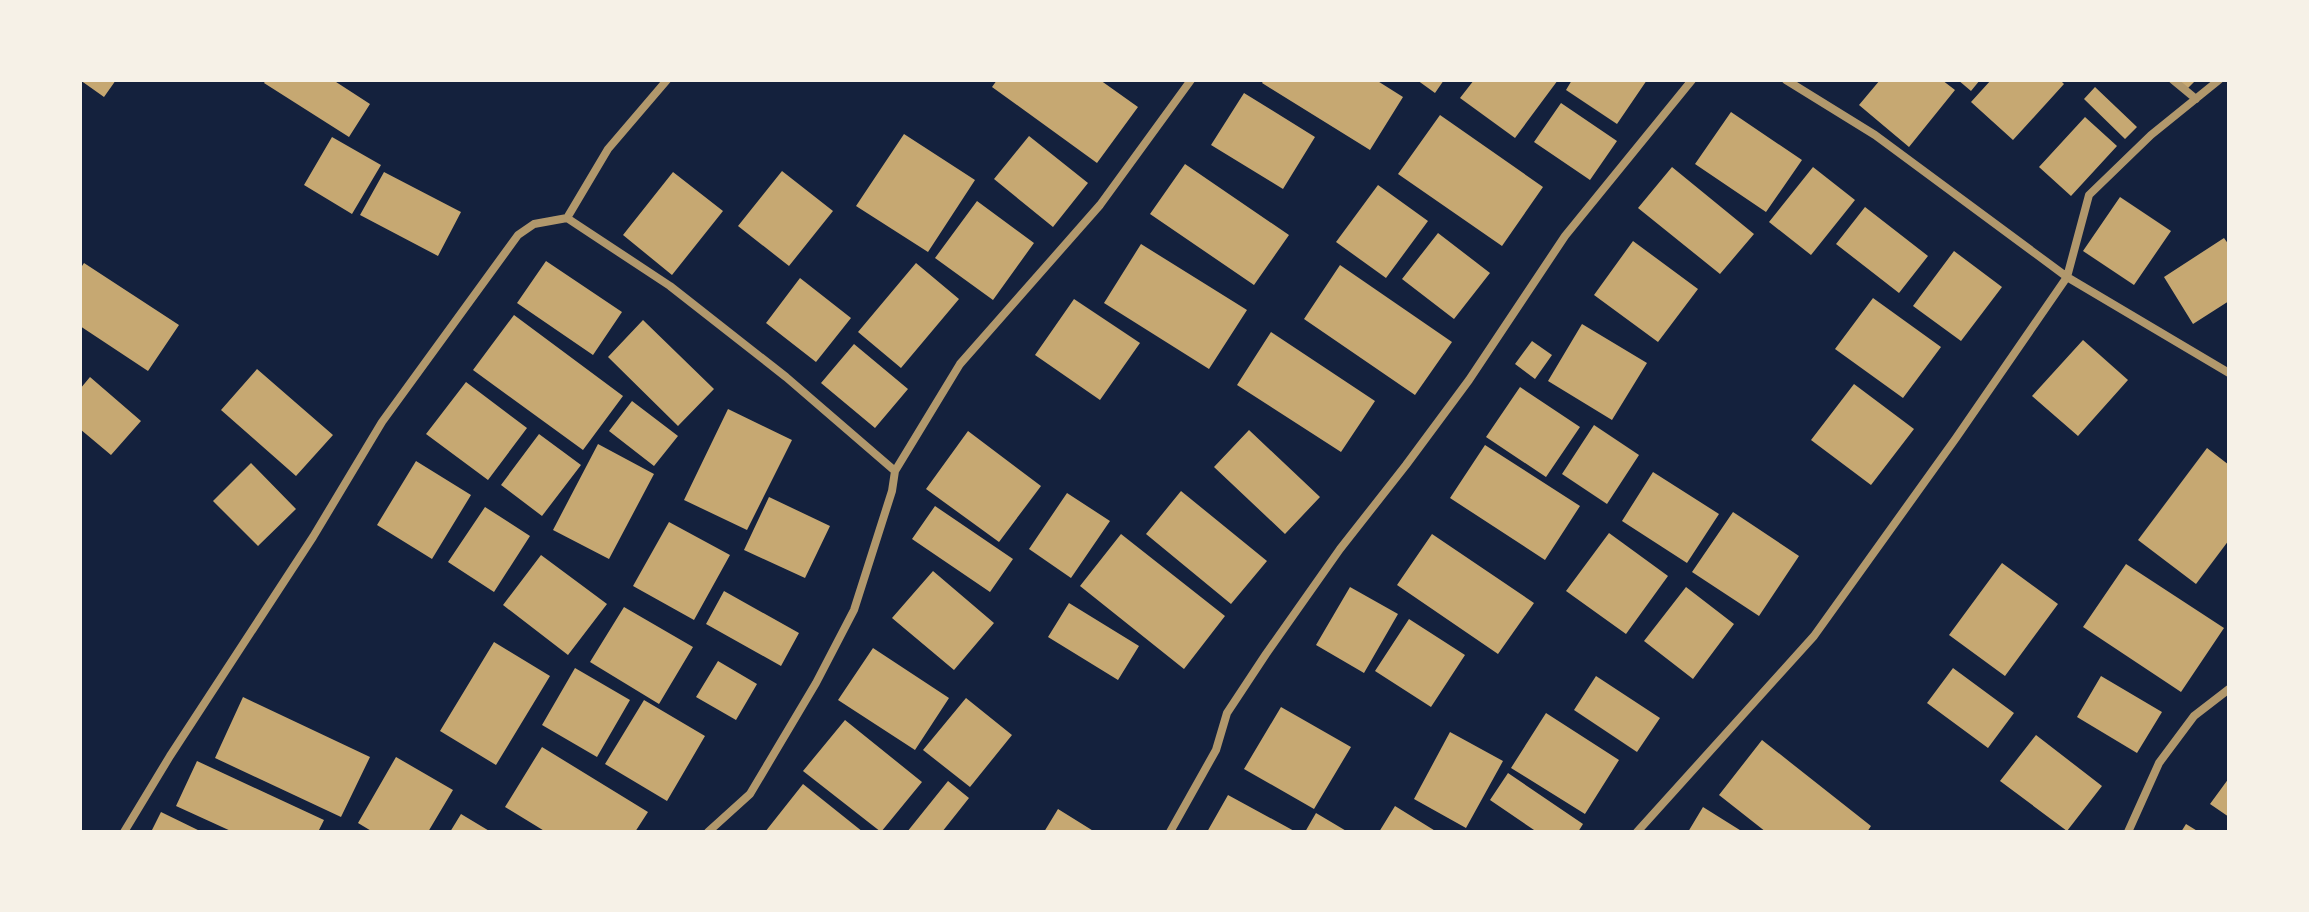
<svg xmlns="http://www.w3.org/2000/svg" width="2309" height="912" font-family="Ubuntu,sans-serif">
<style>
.building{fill:#c6a872}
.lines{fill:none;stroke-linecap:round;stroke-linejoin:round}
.minor{stroke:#b1986c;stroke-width:8}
</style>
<rect width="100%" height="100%" fill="#14213d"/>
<path class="building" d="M80 80H116L104 97Z
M266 80H333L370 104 349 137 264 83Z
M997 80H1100L1138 107 1097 163 992 87Z
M1264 80H1376L1403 97 1370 150 1262 83Z
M1417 80H1444L1435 93Z
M1474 80H1558L1515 138 1460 98Z
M1572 80H1647L1617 124 1566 90Z
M1880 80H1942L1955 90 1909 147 1859 105Z
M1958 80H1980L1971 91Z
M1991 80H2060L2064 84 2013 140 1971 102Z
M2178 80H2196L2187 89Z
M2095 87 2137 127 2125 139 2084 99Z
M1244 93 1315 137 1283 189 1211 145Z
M1561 103 1617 141 1590 180 1534 142Z
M1731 112 1802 160 1766 212 1695 164Z
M1440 115 1543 187 1502 246 1398 174Z
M2085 117 2117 146 2071 196 2039 167Z
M904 134 975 180 928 252 856 206Z
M1029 136 1088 183 1053 227 994 179Z
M332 137 381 165 352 214 304 185Z
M1185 164 1289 235 1254 285 1150 214Z
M1672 167 1754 234 1720 274 1638 208Z
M1813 167 1855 200 1811 255 1769 222Z
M782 171 833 211 789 266 738 226Z
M384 172 461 212 438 256 360 215Z
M673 172 723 211 672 275 623 235Z
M1378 185 1428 221 1386 278 1336 242Z
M2120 197 2171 231 2134 285 2083 251Z
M977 201 1034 243 993 300 935 258Z
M1865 207 1928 256 1899 293 1836 244Z
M1438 233 1490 273 1454 319 1402 279Z
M2224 238 2229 245V301L2193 324 2164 277Z
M1633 241 1698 289 1658 342 1594 295Z
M1141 244 1247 310 1209 369 1104 303Z
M1954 251 2002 287 1961 341 1913 306Z
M546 261 622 312 593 355 517 303Z
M84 263 179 325 148 371 80 326V269Z
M916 263 959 299 901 368 858 332Z
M1340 265 1452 342 1415 395 1304 319Z
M800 278 851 318 816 362 766 323Z
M1873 298 1941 347 1903 398 1835 349Z
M1074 299 1140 343 1100 400 1035 355Z
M514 315 623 396 583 450 473 370Z
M643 320 714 389 678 426 608 357Z
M1582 324 1647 363 1612 420 1548 381Z
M1271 332 1375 401 1341 452 1237 385Z
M2083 340 2128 380 2078 436 2032 396Z
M1532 341 1552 355 1535 379 1515 364Z
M854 344 908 389 875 428 821 383Z
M257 369 333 435 296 476 221 410Z
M90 377 141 421 111 455 80 429V389Z
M466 382 527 428 488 480 426 434Z
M1854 384 1914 429 1871 485 1811 440Z
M1520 387 1580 427 1546 477 1486 437Z
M632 401 678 436 654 466 609 431Z
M728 409 792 440 747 530 684 500Z
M1594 425 1639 455 1607 504 1562 474Z
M1249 430 1320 497 1285 534 1214 467Z
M968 431 1041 486 999 542 926 489Z
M539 434 581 465 542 516 501 485Z
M598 444 654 474 609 559 553 530Z
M1485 445 1580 506 1545 560 1450 498Z
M2207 448 2229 465V540L2196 584 2138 540Z
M416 461 471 495 432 559 377 525Z
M251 463 296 509 258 546 213 501Z
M1653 472 1719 514 1687 563 1622 521Z
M1181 491 1267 561 1231 604 1146 534Z
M1067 493 1110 521 1071 578 1029 549Z
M769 497 830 526 805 578 744 550Z
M935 506 1013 559 990 592 912 539Z
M485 507 530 536 494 592 448 562Z
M1733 512 1799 556 1759 616 1692 572Z
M669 522 730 555 694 620 633 586Z
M1609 533 1668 576 1626 634 1566 591Z
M1121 534 1225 616 1184 669 1080 586Z
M1432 534 1534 603 1498 654 1397 585Z
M541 555 607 604 568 655 503 605Z
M2002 563 2058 604 2005 676 1949 635Z
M2126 564 2224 628 2181 692 2083 627Z
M933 571 994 623 954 670 892 618Z
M1350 587 1398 614 1364 673 1316 645Z
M1686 587 1734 624 1693 679 1644 641Z
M724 591 799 633 781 666 706 624Z
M1069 603 1139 646 1118 680 1048 637Z
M624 607 693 647 659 704 590 662Z
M1409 619 1465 655 1431 707 1375 671Z
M494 642 550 676 496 765 440 731Z
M873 648 949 698 915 750 838 700Z
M718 661 757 684 736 720 696 697Z
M575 668 630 700 597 757 542 725Z
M1953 668 2014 713 1988 748 1927 703Z
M1596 676 1660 718 1637 752 1574 710Z
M2101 676 2162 712 2137 753 2077 717Z
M243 697 370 757 341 817 215 758Z
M966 698 1012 735 970 787 923 750Z
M644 700 705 736 667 801 605 764Z
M1281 707 1351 747 1314 809 1244 769Z
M1546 713 1619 760 1585 814 1511 768Z
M845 720 922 782 881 832 803 771Z
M1450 732 1503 761 1466 828 1414 799Z
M2036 735 2102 786 2067 831 2000 781Z
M1762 740 1871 826 1867 832H1766L1719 795Z
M542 747 648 812 635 832H546L505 807Z
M396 757 453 790 428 832H373L358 823Z
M197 761 324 820 318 832H233L176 806Z
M1508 773 1583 824 1578 832H1537L1490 800Z
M2229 778V817L2210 804Z
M948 781 969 798 942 832H907Z
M803 784 863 832H765Z
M1228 795 1296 832H1207Z
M1395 806 1437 832H1379Z
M1703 807 1743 832H1688Z
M1058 809 1095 832H1044Z
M161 812 202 832H151Z
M1316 813 1348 832H1305Z
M461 814 491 832H450Z
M2186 824 2199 832H2181Z"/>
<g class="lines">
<path class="minor" d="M1786 80 1875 135 2067 277 2229 373
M2173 80 2196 99
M567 218 608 149 667 80
M124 832 170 756 313 537 382 422 518 235 534 224 567 218 670 286 786 377 895 471
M708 832 750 794 816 683 854 610 892 491 895 471 960 364 1100 205 1191 80
M1170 832 1216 750 1227 713 1266 654 1340 549 1406 465 1469 380 1565 236 1692 80
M1637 832 1814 636 1956 438 2067 277 2089 195 2151 135 2219 80
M2128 832 2159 763 2194 716 2229 689"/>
</g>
<rect width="2309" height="912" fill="none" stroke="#f6f1e7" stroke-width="164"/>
</svg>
